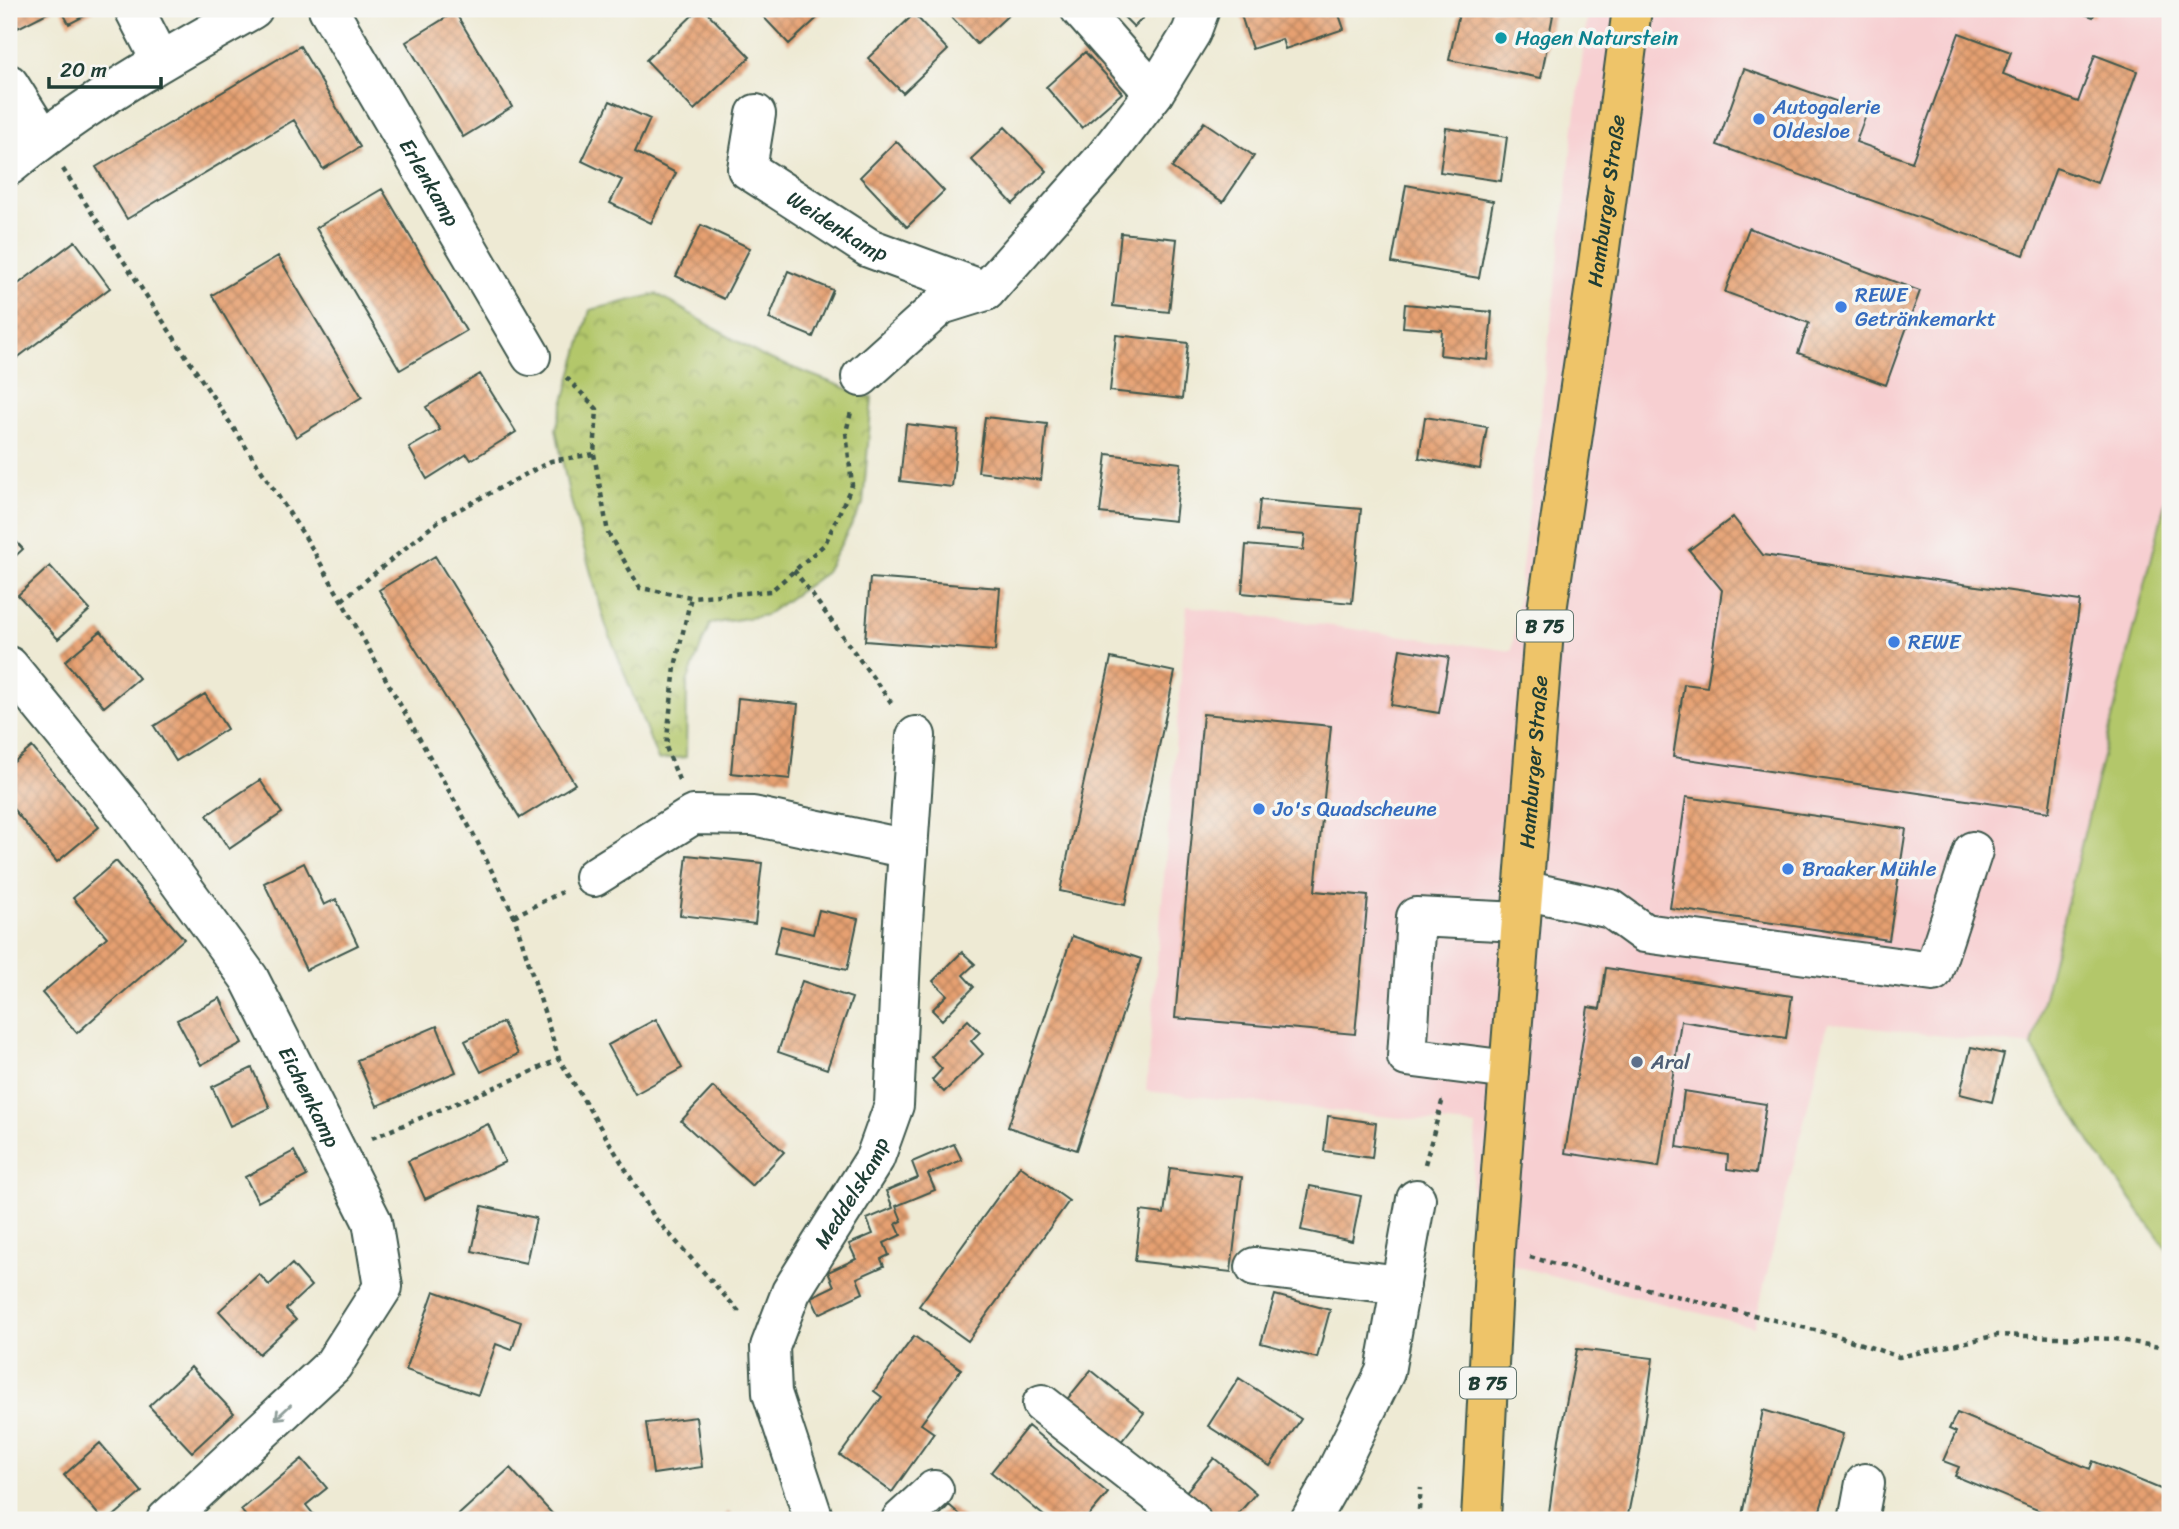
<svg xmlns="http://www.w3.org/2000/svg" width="2179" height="1529" font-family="Sriracha,sans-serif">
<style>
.built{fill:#f7cfd1}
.green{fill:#b3c76b;stroke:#698250;stroke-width:2}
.park{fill:url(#park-crowns);stroke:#698250;stroke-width:2}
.building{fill:url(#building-cross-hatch)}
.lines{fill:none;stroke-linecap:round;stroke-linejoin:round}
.minor-casing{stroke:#3e574c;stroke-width:42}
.major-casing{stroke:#3e574c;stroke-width:42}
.path{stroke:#3e574c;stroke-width:4.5;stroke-dasharray:5 5;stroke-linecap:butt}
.minor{stroke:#fff;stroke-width:38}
.major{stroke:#eec469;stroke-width:38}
.oneway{stroke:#8f9e9a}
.culture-dot{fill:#0f9aa8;stroke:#f6f6f2;stroke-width:2.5}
.shop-dot{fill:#3f7fe0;stroke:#f6f6f2;stroke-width:2.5}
.service-dot{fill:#5c6f8a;stroke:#f6f6f2;stroke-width:2.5}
.labels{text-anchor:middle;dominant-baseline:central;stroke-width:7;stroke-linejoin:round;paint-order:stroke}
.shield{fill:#f6f6f2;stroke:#60746d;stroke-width:2}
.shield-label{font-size:19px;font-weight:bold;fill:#1f3d34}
.culture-label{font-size:21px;fill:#0d838f;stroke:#f6f6f2;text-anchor:start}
.shop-label{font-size:21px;fill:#366cbe;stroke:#f6f6f2;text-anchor:start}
.street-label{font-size:21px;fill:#1f3d34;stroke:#f6f6f2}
.service-label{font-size:21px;fill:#4e5e75;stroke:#f6f6f2;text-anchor:start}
</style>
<defs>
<pattern id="park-crowns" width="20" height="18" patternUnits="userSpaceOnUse" patternTransform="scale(1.75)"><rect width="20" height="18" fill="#b3c76b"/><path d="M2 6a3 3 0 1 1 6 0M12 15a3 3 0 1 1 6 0" fill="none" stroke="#91a359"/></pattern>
<pattern id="building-cross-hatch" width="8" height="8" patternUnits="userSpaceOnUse" patternTransform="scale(1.75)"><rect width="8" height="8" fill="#e6a071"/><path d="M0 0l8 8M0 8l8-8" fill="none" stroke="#ba845e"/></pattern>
</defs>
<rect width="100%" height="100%" fill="#f6f6f2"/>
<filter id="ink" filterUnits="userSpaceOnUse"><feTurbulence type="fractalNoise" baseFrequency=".0143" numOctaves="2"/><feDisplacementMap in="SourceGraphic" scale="14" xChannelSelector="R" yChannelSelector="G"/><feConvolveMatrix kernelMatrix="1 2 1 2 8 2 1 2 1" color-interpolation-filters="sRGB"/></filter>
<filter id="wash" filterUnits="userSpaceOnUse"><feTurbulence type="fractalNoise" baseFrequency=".00686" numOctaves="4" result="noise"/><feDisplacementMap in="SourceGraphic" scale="28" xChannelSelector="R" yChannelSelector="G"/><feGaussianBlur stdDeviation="1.57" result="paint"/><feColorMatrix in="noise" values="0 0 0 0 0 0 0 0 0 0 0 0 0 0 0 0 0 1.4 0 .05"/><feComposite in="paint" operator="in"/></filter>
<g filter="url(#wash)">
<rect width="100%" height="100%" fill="#eeead4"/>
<path class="built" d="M1588 9H2170V483L2032 1046 1828 1023 1754 1327 1468 1254 1476 1126 1146 1091 1187 606 1512 651Z"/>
<path class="green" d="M2170 483V1254L2093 1147 2032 1046Z"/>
<path class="park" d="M657 294 762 356 872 398 863 504 825 573 766 615 710 624 687 682 686 757 658 760 605 623 569 494 556 429 590 310Z"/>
<g id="blocks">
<path class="building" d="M9 9H55L18 28Z
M61 9H93L94 11 69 24Z
M699 9H704L750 57 694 110 646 60Z
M756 9H827L789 44Z
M944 9H1015L977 44Z
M1116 9H1151L1134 27Z
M1239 9H1337L1344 29 1285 49 1282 39 1252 49Z
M1460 9H1521L1553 15 1541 78 1449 60Z
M2070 9H2096L2093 17Z
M455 12 512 107 463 137 406 42Z
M914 14 948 50 903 93 868 58Z
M1959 33 2011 52 2003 74 2078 102 2095 55 2137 71 2097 183 2056 168 2024 255 1717 145 1744 69 1867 112 1856 142 1912 162Z
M300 46 360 147 323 169 294 120 127 219 96 167Z
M1085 52 1122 93 1082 128 1046 87Z
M610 101 650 119 635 152 676 173 651 223 610 203 622 180 582 161Z
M1204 122 1254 156 1223 202 1172 168Z
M1005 127 1047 171 1013 204 971 159Z
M1446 128 1507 137 1501 181 1440 172Z
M896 141 944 191 907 227 860 177Z
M1406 185 1493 201 1479 278 1392 263Z
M382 189 466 331 400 370 316 228Z
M701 225 750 248 724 299 676 276Z
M1749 228 1920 291 1886 385 1798 353 1809 323 1725 292Z
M1121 233 1177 239 1169 312 1113 306Z
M75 241 110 288 9 364V291Z
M278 256 362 397 296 437 212 295Z
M788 271 833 290 813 337 769 319Z
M1405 304 1492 312 1488 360 1440 355 1442 330 1403 327Z
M1116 335 1188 343 1182 399 1110 391Z
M480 374 516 432 471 460 467 454 427 479 409 448 440 430 426 407Z
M985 417 1047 424 1041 480 978 472Z
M1425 417 1487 427 1480 469 1419 458Z
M906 424 958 430 952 487 900 481Z
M1107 454 1181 463 1175 521 1100 513Z
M1260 500 1361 509 1352 603 1242 593 1246 545 1303 550 1305 535 1257 531Z
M1733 517 1763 555 2080 601 2049 812 1673 757 1684 684 1707 687 1722 590 1689 550Z
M9 534 23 549 9 562Z
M435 556 575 784 520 818 379 590Z
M50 566 90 610 58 639 18 595Z
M870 578 1000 588 995 651 865 641Z
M101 631 139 678 104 707 65 661Z
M1400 649 1449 657 1439 713 1391 705Z
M1111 658 1175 672 1125 905 1060 891Z
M205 694 227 729 176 761 154 726Z
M738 698 798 704 790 779 731 773Z
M1203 714 1331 726 1315 891 1368 896 1355 1034 1175 1018Z
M32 747 99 827 57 862 9 804V766Z
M260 780 282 813 229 849 207 815Z
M1686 797 1906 829 1889 940 1670 908Z
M687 855 762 863 755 924 680 915Z
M116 861 184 939 77 1033 42 993 107 937 73 898Z
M304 863 324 905 336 899 358 945 306 970 264 883Z
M819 910 858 919 847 970 774 954 781 926 813 934Z
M1072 936 1141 959 1077 1150 1008 1127Z
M962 952 975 964 963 975 974 987 942 1020 932 1010 947 995 933 981Z
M1606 968 1792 996 1786 1038 1681 1021 1659 1167 1565 1153 1588 1007 1600 1009Z
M802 981 852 998 827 1069 778 1052Z
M220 998 242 1043 201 1065 177 1020Z
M656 1019 682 1068 635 1094 608 1045Z
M968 1020 980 1032 971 1041 983 1054 944 1092 932 1080 942 1069 931 1057Z
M503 1022 518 1054 481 1072 465 1041Z
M437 1026 456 1072 377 1106 357 1060Z
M1971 1047 2004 1054 1992 1102 1960 1094Z
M252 1068 270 1108 230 1126 212 1087Z
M713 1087 784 1152 752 1186 681 1121Z
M1684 1091 1766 1104 1756 1173 1727 1169 1728 1155 1677 1147Z
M1328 1116 1376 1123 1372 1158 1324 1151Z
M488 1124 505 1162 425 1199 408 1161Z
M954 1144 962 1160 928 1174 935 1190 896 1206 902 1221 896 1224 901 1235 884 1243 889 1255 881 1259 884 1266 857 1278 863 1293 819 1314 811 1297 834 1286 828 1272 856 1259 849 1244 873 1234 867 1219 893 1208 886 1191 918 1178 912 1162Z
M294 1151 307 1176 258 1202 245 1177Z
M1020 1166 1069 1201 968 1341 919 1306Z
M1170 1168 1242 1177 1231 1272 1135 1261 1141 1211 1164 1214Z
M1310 1186 1361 1196 1352 1241 1301 1230Z
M482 1206 536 1218 526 1263 472 1251Z
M292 1264 311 1286 286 1309 296 1320 259 1354 219 1311 259 1274 269 1285Z
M434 1291 521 1322 512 1350 496 1344 478 1395 406 1370Z
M1275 1295 1330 1310 1317 1358 1261 1343Z
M914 1336 961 1369 921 1424 934 1433 892 1492 840 1455 882 1397 874 1391Z
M1577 1349 1653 1358 1640 1454 1627 1520H1548L1559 1439Z
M191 1367 234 1413 192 1452 149 1406Z
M1091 1370 1144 1413 1112 1453 1059 1409Z
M1239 1378 1301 1419 1270 1466 1208 1426Z
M1763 1410 1843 1434 1817 1520H1741Z
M1957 1413 2090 1469 2093 1461 2170 1493V1520H2068L2063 1518 2062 1520 1955 1476 1959 1467 1943 1461 1956 1432 1949 1429Z
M696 1417 702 1467 653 1474 646 1423Z
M1028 1426 1108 1493 1085 1520H1049L991 1472Z
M100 1443 142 1492 109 1520H103L64 1475Z
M1214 1458 1256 1493 1233 1520H1204L1179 1500Z
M302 1459 327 1488 306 1505 318 1520H249L241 1510Z
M510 1468 558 1520H455L454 1519Z
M949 1505 966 1520H935Z
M728 1512 736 1520H720Z"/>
</g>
</g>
<g filter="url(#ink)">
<use href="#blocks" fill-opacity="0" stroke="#3e574c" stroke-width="2"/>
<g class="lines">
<defs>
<g id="minor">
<path d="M134 9 161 61"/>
<path id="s1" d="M328 9 531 356"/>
<path d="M1080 9 1154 93"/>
<path d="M9 84 43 138"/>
<path id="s2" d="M756 114 747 169 869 248 986 291"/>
<path d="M9 166C83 104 169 56 253 9"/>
<path d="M861 377 941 305 986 291 1105 157 1154 93 1191 33 1200 9"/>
<path id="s3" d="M9 666 126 809 249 978 372 1221 383 1287 333 1365 166 1520"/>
<path d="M594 877 693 815 753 816 908 849"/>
<path d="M1523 890 1611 909 1644 933 1933 972 1973 851"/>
<path d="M1509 1070 1407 1057 1416 917 1520 922"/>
<path d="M1255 1267 1401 1285"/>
<path d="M1042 1404 1191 1520"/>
<path id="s4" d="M814 1520 772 1393 770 1347 791 1292 875 1158 894 1105 902 936 916 736"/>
<path d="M901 1520 934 1490"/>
<path d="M1310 1520 1328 1488 1385 1372 1416 1199"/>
<path d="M1858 1520 1865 1483"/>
</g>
<g id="major">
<path id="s5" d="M1481 1520 1495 1247 1544 631 1596 278 1632 9"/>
</g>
</defs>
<use href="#minor" class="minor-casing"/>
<use href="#major" class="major-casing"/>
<path class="path" d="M63 169 309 543 475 837 514 916 559 1059 655 1218 742 1315
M594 454 608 533 640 588 691 597 771 591 825 544 852 485 846 432 851 412
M794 570 893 705
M342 600 441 519 551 461 594 454 597 409 563 374
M679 780 666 747 675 667 691 597
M514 916 562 892
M372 1138 522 1076 559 1059
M1425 1164 1442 1102H1446
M1530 1257 1627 1284 1835 1335 1899 1357 1998 1335 2115 1339 2170 1349
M1418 1520 1421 1488"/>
<use href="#minor" class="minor"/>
<use href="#major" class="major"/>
</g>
<defs><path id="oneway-shaft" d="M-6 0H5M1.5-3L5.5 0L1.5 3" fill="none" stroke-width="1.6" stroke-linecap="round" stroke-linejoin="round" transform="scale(1.75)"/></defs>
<use class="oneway" href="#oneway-shaft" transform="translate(283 1412) rotate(137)"/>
</g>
<circle class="culture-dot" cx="1501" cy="38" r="7"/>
<g class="shop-dot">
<circle cx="1759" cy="119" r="7"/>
<circle cx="1841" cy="307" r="7"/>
<circle cx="1894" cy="642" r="7"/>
<circle cx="1259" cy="809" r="7"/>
<circle cx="1788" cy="869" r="7"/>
</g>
<circle class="service-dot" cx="1637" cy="1062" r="7"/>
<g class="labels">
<g class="shield">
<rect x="1517" y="610.5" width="56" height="31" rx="5"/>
<rect x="1460" y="1367.5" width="56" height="31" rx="5"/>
</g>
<g class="shield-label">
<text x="1545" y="626">B 75</text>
<text x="1488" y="1383">B 75</text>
</g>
<g class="culture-label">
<text x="1515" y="38">Hagen Naturstein</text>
</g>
<g class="shop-label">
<text x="1773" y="107">Autogalerie<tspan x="1773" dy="24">Oldesloe</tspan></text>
<text x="1855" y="295">REWE<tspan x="1855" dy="24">Getränkemarkt</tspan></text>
<text x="1908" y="642">REWE</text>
<text x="1273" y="809">Jo's Quadscheune</text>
<text x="1802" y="869">Braaker Mühle</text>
</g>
<g class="street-label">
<text stroke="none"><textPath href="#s1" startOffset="201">Erlenkamp</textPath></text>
<text stroke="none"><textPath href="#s5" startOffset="1326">Hamburger Straße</textPath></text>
<text stroke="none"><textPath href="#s2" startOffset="163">Weidenkamp</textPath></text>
<text stroke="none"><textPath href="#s5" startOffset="760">Hamburger Straße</textPath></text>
<text stroke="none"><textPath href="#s3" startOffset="527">Eichenkamp</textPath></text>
<text stroke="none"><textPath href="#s4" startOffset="355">Meddelskamp</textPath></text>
</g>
<g class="service-label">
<text x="1651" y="1062">Aral</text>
</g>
</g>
<rect width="2179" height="1529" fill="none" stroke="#f6f6f2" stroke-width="35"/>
<path d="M49 77v10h112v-10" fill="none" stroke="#1f3d34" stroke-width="3.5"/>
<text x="60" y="77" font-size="21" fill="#1f3d34" stroke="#f6f6f2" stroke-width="5" paint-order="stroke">20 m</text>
</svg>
